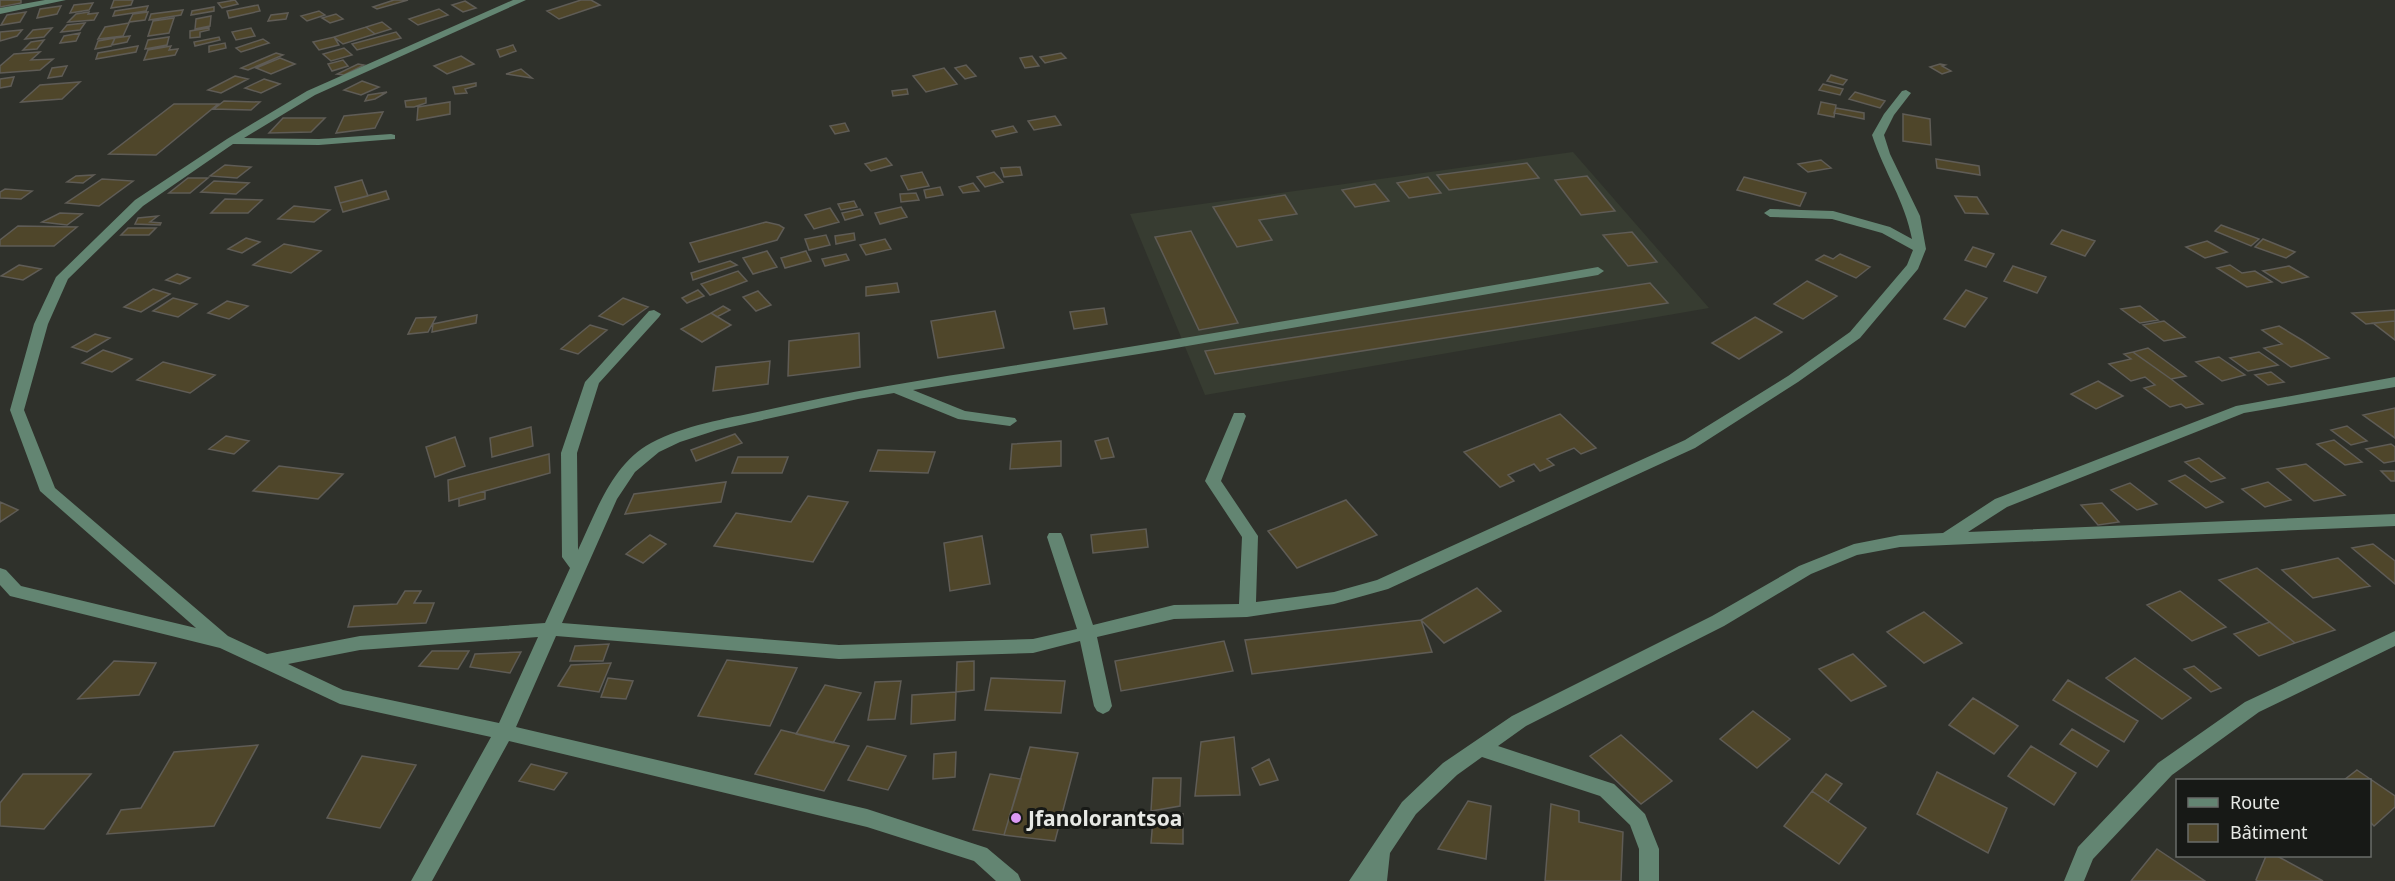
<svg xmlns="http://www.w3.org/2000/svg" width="2395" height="881" font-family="'Noto Sans',sans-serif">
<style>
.built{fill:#373c31}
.building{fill:#4f462a;stroke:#5f5c56;stroke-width:1.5}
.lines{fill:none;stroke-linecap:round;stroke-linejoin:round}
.minor{fill:#638572;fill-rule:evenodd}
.poi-dot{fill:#db99f5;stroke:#171916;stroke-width:2}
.labels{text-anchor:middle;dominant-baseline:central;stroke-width:6;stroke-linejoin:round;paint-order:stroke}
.near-poi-label{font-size:21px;font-weight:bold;fill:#e7e9e5;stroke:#171916;text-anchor:start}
</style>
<rect width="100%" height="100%" fill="#2f312b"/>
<path class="built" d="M1573 152 1709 308 1205 395 1130 214Z"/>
<path class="building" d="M0 0H21V3L0 7Z
M114 0H133L131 5 111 8Z
M235 0 238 4 222 8 218 3Z
M394 0H408L377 9 373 7Z
M581 0H591L600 5 559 19 547 11Z
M465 1 476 8 463 12 452 5Z
M93 3 89 10 70 13 74 5Z
M258 5 260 11 229 18 227 11Z
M61 6 57 14 37 18 40 9Z
M148 6 146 11 113 16 115 11Z
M214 7V11L191 15 192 11Z
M439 9 448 15 418 25 409 19Z
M183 10 181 15 149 20 151 14Z
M319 11 325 15 307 21 301 16Z
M26 12 20 22 1 25 7 15Z
M89 12 88 14 98 13 94 20 68 22 76 14Z
M148 12 145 20 129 22 133 14Z
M288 13 286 19 268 21 271 15Z
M336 14 343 19 330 23 322 18Z
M211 16 210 26 195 29 196 19Z
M174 18 169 33 148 36 153 21Z
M382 22 391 29 375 34 366 27Z
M85 23 80 30 61 32 67 25Z
M129 23 123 36 98 39 105 27Z
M366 27 375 34 343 44 334 37Z
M52 28 44 37 25 39 33 30Z
M209 28V30L200 32V37L190 38V31Z
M251 28 255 36 236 40 232 32Z
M22 30 17 36 0 41V32Z
M396 32 401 38 357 50 352 44Z
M80 33 76 41 60 43 64 36Z
M130 36 127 42 112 45 115 38Z
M169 37 167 45 145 49 148 40Z
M219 37 220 40 195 46 194 42Z
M334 37 339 45 319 50 313 42Z
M115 38 111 46 95 49 98 41Z
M263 39 269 43 241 52 236 48Z
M44 40 37 49 23 50 31 42Z
M225 43 226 48 209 52V46Z
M513 45 516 51 500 57 497 50Z
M138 46 136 52 96 59 98 53Z
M171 46 169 50 178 49 175 55 144 60 148 50Z
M344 48 352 55 331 61 323 54Z
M40 52 31 60 53 59 40 70 0 73V66L14 54Z
M276 53 283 55 248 70 241 68Z
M1061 53 1066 58 1045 63 1040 57Z
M461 56 474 64 447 74 434 66Z
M1032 56 1039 66 1025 68 1020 58Z
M280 58 295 64 271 74 256 68Z
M343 60 348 66 332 71 328 64Z
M358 64 364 65 344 75 337 74Z
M1940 64 1945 65 1942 66 1951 71 1942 74 1930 67Z
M966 65 976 76 965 79 955 68Z
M67 66 62 76 48 78 52 68Z
M944 68 957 84 926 92 913 76Z
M521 69 532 78 506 74Z
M1831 75 1847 80 1843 85 1827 81Z
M235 76 248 79 221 93 208 90Z
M14 77 11 86 0 88V79Z
M264 79 280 84 261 93 245 88Z
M362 81 379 87 361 95 344 90Z
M80 82 62 99 21 102 40 85Z
M476 83V86L465 89 467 93 455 94 453 87Z
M1823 84 1843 89 1840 95 1819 90Z
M907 89 908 94 893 96 892 91Z
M387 92 375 99 365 101 368 95Z
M1855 92 1885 101 1880 108 1849 99Z
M426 98V103L414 107H406L405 101Z
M224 101 260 102 251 110 214 109Z
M450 102V114L417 120 418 107Z
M1821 102 1836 105 1834 117 1818 114Z
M174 104H218L156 155 109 154Z
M1836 108 1864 113V119L1834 113Z
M383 112 375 128 336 133 344 116Z
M1903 114 1930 119 1931 145 1903 141Z
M1055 116 1061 125 1034 130 1028 121Z
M283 118H325L311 132 269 133Z
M845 123 849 131 835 134 830 126Z
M1013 126 1017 132 996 137 992 131Z
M886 158 892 165 871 171 865 164Z
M1936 159 1979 166 1980 175 1937 168Z
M1821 160 1831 168 1808 172 1798 164Z
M1527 163 1539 178 1449 190 1437 175Z
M225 165 251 167 237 178 210 176Z
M1020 167 1022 175 1004 177 1001 168Z
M922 172 929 186 908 190 901 176Z
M994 172 1003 182 985 187 977 177Z
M94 175 83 183 67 182 76 176Z
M1587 176 1615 211 1581 215 1555 180Z
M1428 177 1441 193 1409 198 1397 183Z
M1744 177 1806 193 1800 206 1737 190Z
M188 178H208L190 193H169Z
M102 179 133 181 99 206 66 203Z
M362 180 368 196 340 203 335 187Z
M214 181 249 183 236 194 201 192Z
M973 183 979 191 963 193 959 187Z
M1375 184 1389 201 1355 207 1342 190Z
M940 187 943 195 926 198 924 190Z
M5 189 32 191 21 199 0 198V192Z
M386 191 389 199 343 212 340 203Z
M916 193 919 200 901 202 900 194Z
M1285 195 1297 214 1259 220 1272 240 1237 247 1213 207Z
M1955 196 1977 197 1988 214 1965 213Z
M225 199 262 200 248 213H211Z
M854 201 857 207 841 210 838 204Z
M294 206 330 210 314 222 278 219Z
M901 207 907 217 880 224 875 213Z
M830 208 839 222 814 229 805 215Z
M860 209 863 215 845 220 842 213Z
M60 213 82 214 67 225 42 222Z
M158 216 150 222 161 223 160 225 135 224 138 218Z
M766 222 779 225 784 228 777 240 699 262 690 243Z
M2221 225 2259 239 2251 246 2215 231Z
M18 226 77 227 54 246H0V240Z
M128 228H156L149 235H121Z
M2062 230 2095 241 2085 256 2051 244Z
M1191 231 1238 323 1199 330 1155 237Z
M1632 232 1657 262 1628 266 1603 235Z
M854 233 855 240 836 244 835 236Z
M826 235 830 245 809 250 805 239Z
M246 238 260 242 242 253 228 249Z
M885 239 891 249 866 255 860 245Z
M2263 239 2295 252 2286 258 2255 247Z
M2207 241 2227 252 2205 258 2186 247Z
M284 244 321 251 291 273 253 265Z
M1973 247 1994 254 1986 267 1965 260Z
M767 251 777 267 753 274 743 258Z
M806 251 811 261 785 268 781 258Z
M846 254 849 260 825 266 822 259Z
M1840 254 1870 267 1856 278 1816 260 1824 255 1833 259Z
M730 261 737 265 693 280 691 273Z
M19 265 41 269 23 280 1 276Z
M2230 265 2242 273 2255 271 2272 282 2247 287 2217 268Z
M2013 266 2046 277 2037 293 2004 281Z
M2289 266 2308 277 2282 283 2263 271Z
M738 271 747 281 710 295 701 284Z
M177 274 190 278 180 284 166 280Z
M1807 281 1837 296 1803 319 1774 304Z
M897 283 899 292 866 296V287Z
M1650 283 1668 303 1215 374 1205 351Z
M153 289 170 294 141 312 124 307Z
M698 290 704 296 687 303 682 298Z
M1966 290 1987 298 1965 327 1944 319Z
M758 291 771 305 756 311 743 297Z
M173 298 197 304 178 317 153 311Z
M623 298 648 307 623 325 599 316Z
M227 301 248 306 229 319 208 313Z
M723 306 730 310 717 317 711 313Z
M2140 306 2158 320 2140 323 2121 309Z
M1104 308 1107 324 1074 329 1070 312Z
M2395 310V321L2366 324 2352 313Z
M995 311 1004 348 938 358 931 321Z
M711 313 731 325 702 342 681 329Z
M477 315 476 323 432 332 433 324Z
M436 317 428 332 408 334 416 318Z
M1755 317 1782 332 1739 359 1712 343Z
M2164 321 2185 337 2164 341 2143 325Z
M2395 321V340L2373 323Z
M590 325 607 330 578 354 561 349Z
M2279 326 2302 340 2329 358 2291 367 2264 348 2282 344 2262 330Z
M859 333 860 367 788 376 789 341Z
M95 334 110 338 87 352 72 347Z
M2148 348 2186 376 2171 379 2133 352Z
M103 350 132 359 112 372 82 363Z
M2133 352 2171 379 2203 404 2186 408 2181 404 2170 407 2144 388 2155 385 2145 377 2131 381 2109 364 2131 359 2124 354Z
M2259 352 2278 365 2248 371 2230 358Z
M2219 357 2245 375 2222 381 2196 362Z
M770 361 768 384 713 391 716 367Z
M163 362 215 375 190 393 137 380Z
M2271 372 2284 382 2268 385 2255 375Z
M2098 381 2123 396 2096 409 2071 394Z
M2395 408V438L2363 415Z
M1560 414 1596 448 1581 454 1574 448 1547 459 1554 465 1540 471 1534 464 1508 475 1514 481 1500 487 1464 452Z
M2347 426 2367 441 2351 445 2331 430Z
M531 427 533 446 492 457 490 438Z
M735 434 742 443 696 461 691 450Z
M226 436 249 441 234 454 209 449Z
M455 437 465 466 435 477 426 447Z
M1108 438 1114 457 1101 459 1095 441Z
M2334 440 2362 462 2345 465 2317 444Z
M1061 441V466L1010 469 1012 444Z
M2391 444 2395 447V461L2384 463 2366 449Z
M878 450 935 452 928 473 870 471Z
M549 454 550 473 449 501 448 480Z
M738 457H788L782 473H732Z
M2199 458 2225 478 2211 482 2185 462Z
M2306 464 2345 495 2314 501 2277 469Z
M279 466 343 474 318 499 253 491Z
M2381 471H2395V481H2391Z
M2185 475 2223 502 2206 508 2169 481Z
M726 482 721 502 625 514 634 494Z
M2268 482 2291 500 2265 507 2242 489Z
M2130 483 2157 504 2137 510 2111 490Z
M485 491V499L459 506V498Z
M808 496 848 502 813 562 714 546 736 513 791 522Z
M1346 500 1377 535 1297 568 1268 531Z
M0 502 18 510 0 522Z
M2102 503 2119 522 2098 525 2081 505Z
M1146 529 1148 547 1093 553 1091 535Z
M650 535 666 544 643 563 626 554Z
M982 536 990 584 950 591 944 543Z
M2373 544 2395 561V584L2352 548Z
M2338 558 2370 586 2313 598 2282 570Z
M2257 568 2335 630 2295 643 2219 580Z
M1477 588 1501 611 1444 643 1421 620Z
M405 591H421L414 603H434L426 623 348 627 354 606 397 604Z
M2180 591 2226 627 2192 641 2147 605Z
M1924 612 1962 643 1924 663 1887 632Z
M1421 620 1432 652 1252 674 1245 640Z
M2270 622 2295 643 2259 656 2234 634Z
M1224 641 1233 671 1121 691 1115 661Z
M609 644 603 661H570L575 646Z
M432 651H469L458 669 419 666Z
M521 652 510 673 470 667 475 654Z
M1853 654 1886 686 1851 701 1819 669Z
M2135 658 2191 698 2162 719 2106 678Z
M727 660 797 668 770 726 698 716Z
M114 661 156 663 139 695 78 699Z
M974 661V690L956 692 957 662Z
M611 663 599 692 558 686 571 665Z
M2194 666 2221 688 2211 692 2184 669Z
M608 678 633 681 626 699 601 697Z
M991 678 1065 681 1061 713 985 710Z
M2068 680 2138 721 2124 742 2053 700Z
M901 681 895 719 868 720 875 682Z
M825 685 861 693 833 743 796 734Z
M956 692 955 720 911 724 912 695Z
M1973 698 2018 726 1994 754 1949 725Z
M1753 711 1790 739 1757 768 1720 739Z
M2072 729 2109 751 2097 767 2060 744Z
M781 730 849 746 824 791 755 774Z
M1621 735 1672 781 1641 804 1590 756Z
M1234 737 1240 795 1195 796 1201 742Z
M258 745 214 826 107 834 121 810 141 808 174 752Z
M867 746 906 756 888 790 848 780Z
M2031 746 2076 773 2054 805 2008 776Z
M1030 747 1078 753 1055 841 1004 835Z
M956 752 955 777 933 779 934 754Z
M362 756 416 765 380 828 327 818Z
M1269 759 1278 780 1260 785 1252 768Z
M531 764 567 773 554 790 519 781Z
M2357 770 2395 796V807L2374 826 2370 822V780H2344Z
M1937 772 2007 808 1988 853 1917 814Z
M23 774H91L44 829 0 826V803Z
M990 774 1021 779 1004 835 973 830Z
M1826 774 1842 784 1828 802 1812 791Z
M1153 778H1181L1180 806 1151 811Z
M1812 791 1866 828 1839 864 1784 826Z
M1468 801 1491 806 1486 859 1438 849Z
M1551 804 1579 811V822L1623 832 1621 881H1545Z
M1183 814V844L1151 843 1153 819Z
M2157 849 2205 881H2131Z
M2266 856H2277L2323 881H2258L2256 880Z"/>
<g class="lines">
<path class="minor" d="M45 0H66L0 14V8Z
M513 0H526L315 95 244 138 319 139 391 134 395 135V139L319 145 233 144 143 206 68 279 48 324 24 410 55 488 228 636 267 654 360 636 545 623 570 568 562 557 561 453 585 382 649 311 654 310 661 314 659 317 599 383 577 453 578 550C596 512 612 464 651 443 685 425 725 419 762 411 845 392 927 379 1011 366 1207 335 1403 301 1598 267L1604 271 1598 275 1164 350 913 390 965 411 1015 418 1017 421 1010 426 958 419 894 393 858 399 717 430 680 442 659 452 635 472 617 499 562 623 839 645 1033 639 1077 629 1047 537 1049 533H1061L1063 537 1093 625 1174 605 1239 604 1242 537 1205 481 1234 413H1244L1246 416 1221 481 1258 536 1256 602 1334 592 1377 580 1685 440 1788 376 1850 332 1907 265 1913 250 1882 233 1832 219 1770 217 1764 213 1770 209 1833 211 1890 227 1912 239C1905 201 1884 172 1872 135L1884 114 1902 91 1906 90 1911 93 1894 115 1884 135 1890 154 1920 216 1926 249 1918 269 1860 338 1798 382 1695 448 1388 589 1334 604 1247 617 1174 619 1097 637 1112 706 1109 711 1103 714 1097 711 1094 706 1080 641 1033 653 839 659 556 636 516 727 867 809 987 848 1018 874 1021 881H996L974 861 867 827 509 741 432 881H411L491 737 340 704 220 648 10 596 0 585V568L6 570 21 586 196 628 40 491 10 410 34 324 56 277 135 200 227 139 307 91ZM538 637 499 723 343 690 288 664 360 650Z
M2395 377V387L2244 413 2007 507 1968 532 2395 514V526L1900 547 1857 555 1811 574 1724 626 1526 726 1498 746 1614 784 1645 814 1659 849V881H1639V849L1630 825 1600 796 1482 757 1457 775 1416 814 1390 853 1387 881H1349L1402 802 1443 763 1512 716 1712 616 1799 566 1854 544 1900 535 1943 533 1995 499 2236 406Z
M2395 631V646L2259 712 2172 775 2093 859 2084 881H2064L2078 847 2158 763 2245 702Z"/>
</g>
<circle class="poi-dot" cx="1016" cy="818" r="6"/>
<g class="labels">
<g class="near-poi-label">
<text x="1028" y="818">Jfanolorantsoa</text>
</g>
</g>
<rect x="2176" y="779" width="195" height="78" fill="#171916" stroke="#6a6c69" stroke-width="1.5"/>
<rect x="2188" y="798" width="30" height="9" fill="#638572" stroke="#6a6c69" stroke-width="1.5"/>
<text x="2230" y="809" font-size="18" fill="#e7e9e5">Route</text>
<rect x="2188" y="824" width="30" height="18" fill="#4f462a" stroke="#6a6c69" stroke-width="1.5"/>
<text x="2230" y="839" font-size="18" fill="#e7e9e5">Bâtiment</text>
</svg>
